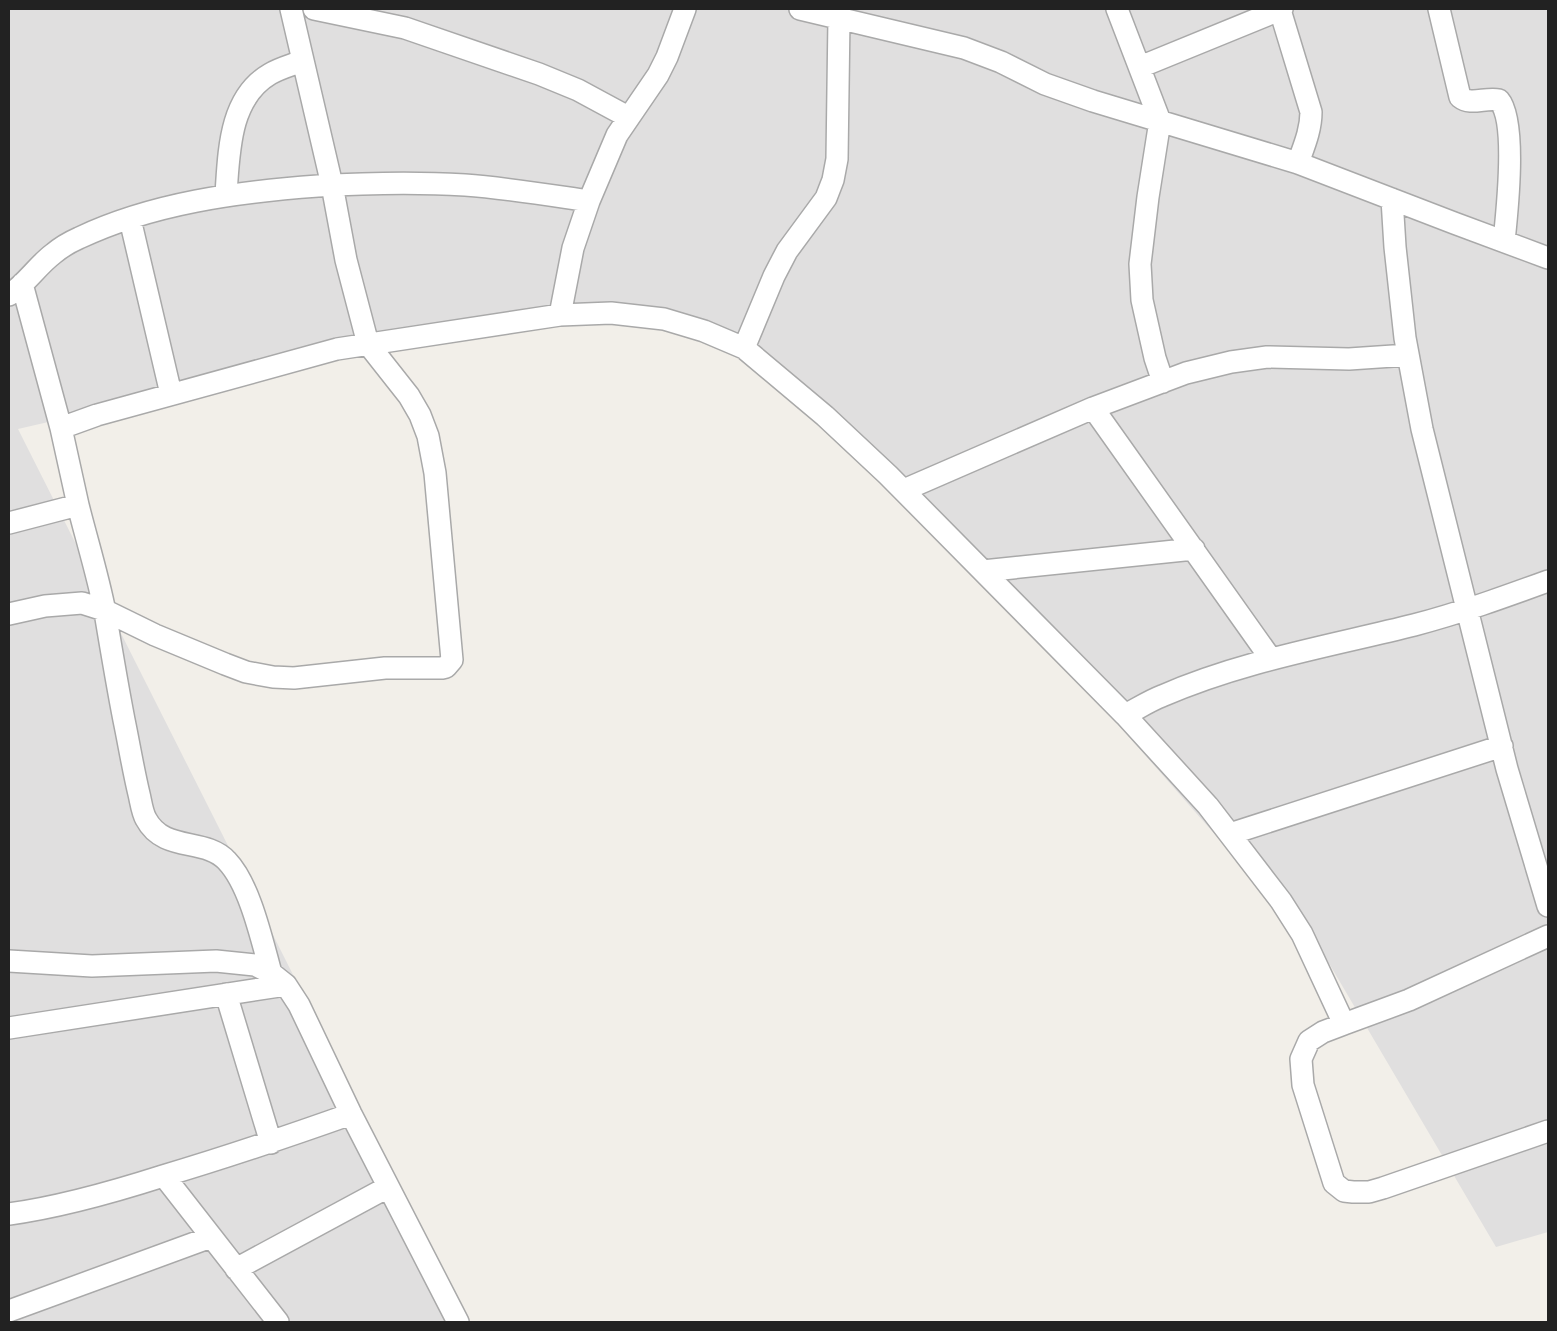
<svg xmlns="http://www.w3.org/2000/svg" width="1557" height="1331" font-family="Jost,sans-serif">
<style>
.residential{fill:#e0dfdf}
.lines{fill:none;stroke-linecap:round;stroke-linejoin:round}
.minor-casing{stroke:#a9a9a9;stroke-width:24}
.minor{stroke:#fff;stroke-width:21}
</style>
<rect width="100%" height="100%" fill="#f2efe9"/>
<path class="residential" d="M9 9H1548V1232L1496 1247 1330 965 900 477 684 314 386 344 18 429 468 1322H9Z"/>
<g class="lines">
<defs>
<path id="minor" d="M314 9 405 28 539 74 578 90 628 117
M800 9 964 48 1001 62 1045 84 1093 101 1298 163 1454 223 1548 258
M1117 9 1160 121 1148 197 1140 264 1142 300 1155 358 1163 382
M1439 9 1460 97C1471 106 1485 97 1499 100 1517 121 1507 213 1504 241
M1280 10 1311 112C1311 130 1304 146 1298 163
M1140 67 1282 9
M226 194C229 152 229 98 270 74 280 68 292 65 302 61
M1392 199 1395 247 1405 338 1422 429 1507 769 1548 906
M130 219 171 394
M22 284 61 428
M9 295C26 284 37 266 53 254 60 248 70 242 79 238 153 203 237 192 318 186 367 183 416 182 465 185 506 188 548 195 589 201L617 135 658 75 667 57 685 9
M560 315 573 248 589 201
M744 348 774 276 787 251 826 198 833 180 837 159 839 18
M1093 408 1186 373 1231 362 1267 357 1349 359 1408 355
M904 490 1093 408 1271 659
M78 505C87 541 98 576 105 612 111 648 117 684 124 720 129 744 133 769 139 794 141 802 142 812 146 819 164 853 205 837 227 861 250 885 262 941 271 973
M9 523 78 505 61 428 97 415 337 349 560 315 611 313 664 319 704 331 744 348 825 416 888 475 1125 715 1208 806 1281 901 1302 934 1344 1024 1409 1000 1548 936
M983 571 1194 549
M9 614 45 606 82 603 104 610 155 635 225 664 246 672 273 677 294 678 385 668H442L446 667 452 660 435 473 428 436 420 415 409 396 368 344 346 260 332 185 291 9
M1125 715C1137 709 1149 701 1162 696 1242 661 1330 646 1414 625 1460 613 1504 597 1548 581
M1230 834 1502 746
M9 961 92 966 216 961 255 965 271 973 286 985 299 1005 351 1114 458 1322
M226 994 271 1143
M1344 1024 1323 1032 1309 1041 1301 1059 1303 1085 1334 1183 1344 1191 1353 1192H1369L1383 1188 1548 1131
M9 1028 286 985
M164 1176 278 1322
M9 1214C61 1207 113 1192 163 1176 227 1157 289 1136 351 1114
M236 1269 388 1187
M9 1311 211 1237"/>
</defs>
<use href="#minor" class="minor-casing"/>
<use href="#minor" class="minor"/>
</g>
<rect width="1557" height="1331" fill="none" stroke="#222222" stroke-width="20"/>
</svg>
